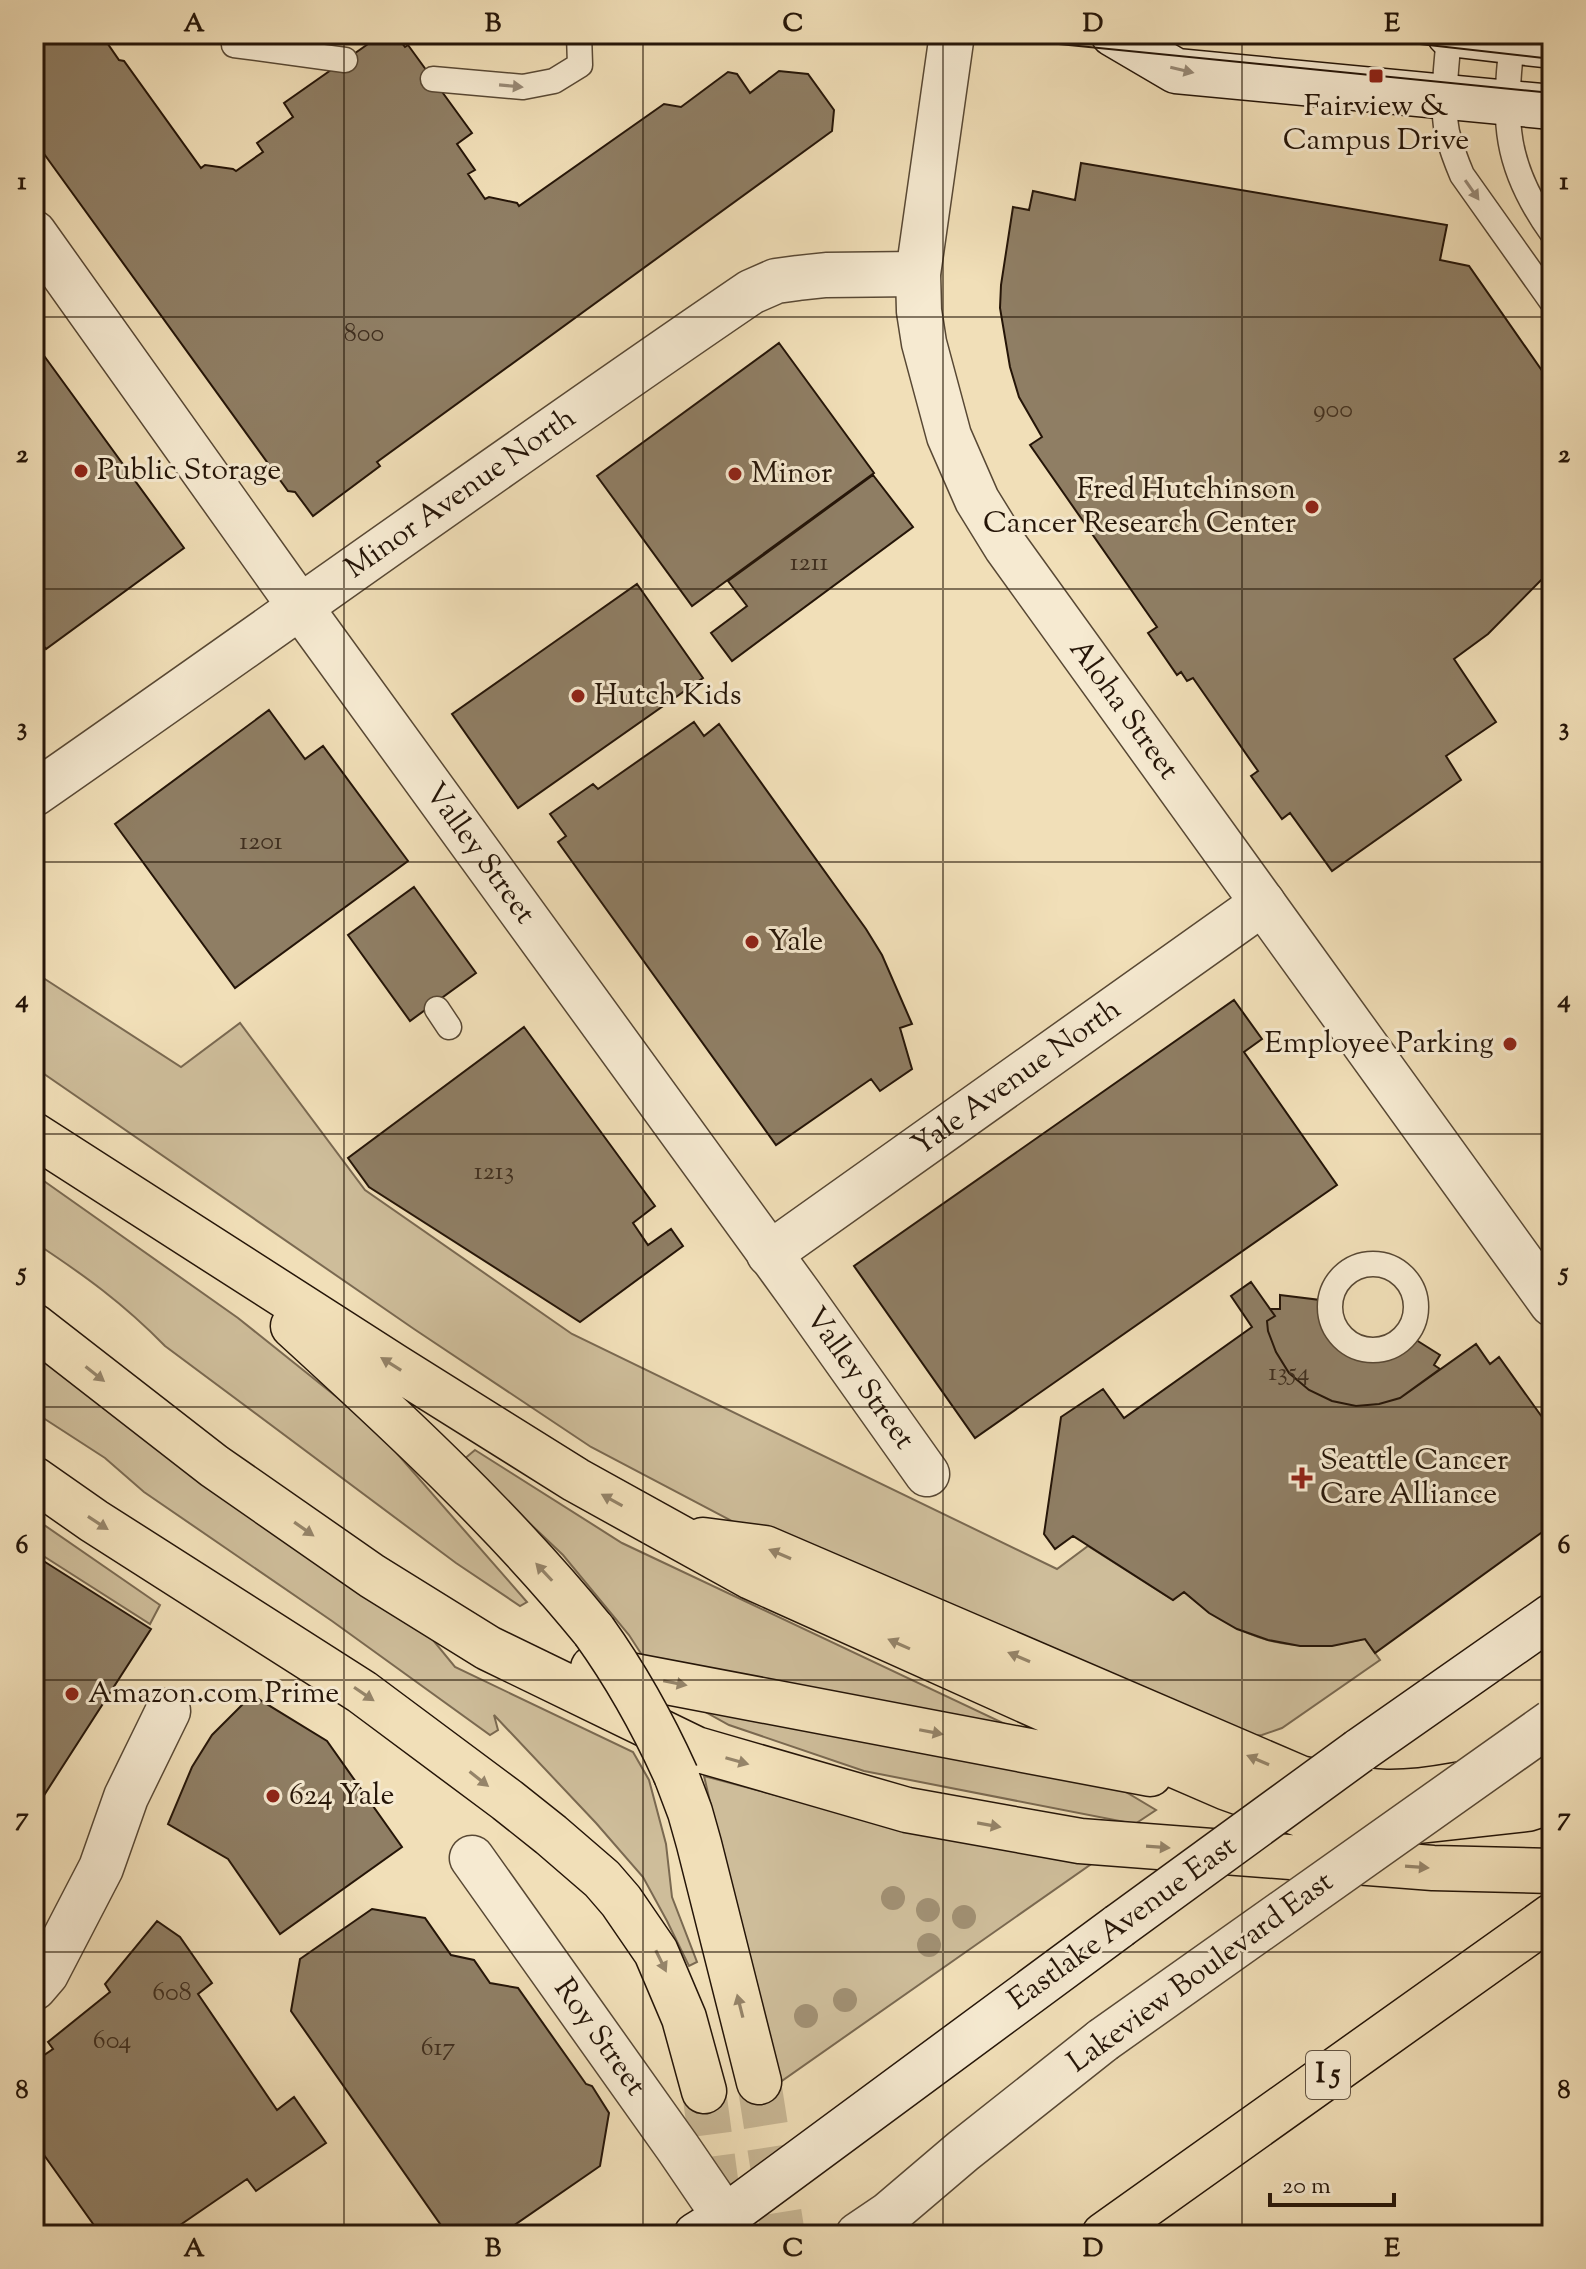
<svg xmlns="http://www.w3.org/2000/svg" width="1586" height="2269" font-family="'Sorts Mill Goudy',serif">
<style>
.green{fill:#cebd9a;stroke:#7a6951;stroke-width:2}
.building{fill:#8f7e64;stroke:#251508;stroke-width:2}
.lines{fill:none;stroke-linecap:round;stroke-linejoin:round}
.motorway-tunnel{stroke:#c8b795;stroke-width:44;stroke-dasharray:44 22;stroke-linecap:butt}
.service-casing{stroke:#584834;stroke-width:27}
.minor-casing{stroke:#584834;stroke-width:47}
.tertiary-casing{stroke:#584834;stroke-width:47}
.secondary-casing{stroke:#251508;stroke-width:47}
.motorway-casing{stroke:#251508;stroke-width:47}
.service{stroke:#f6ead1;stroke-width:24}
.minor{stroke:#f6ead1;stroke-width:44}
.tertiary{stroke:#f6ead1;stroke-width:44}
.secondary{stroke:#f6ead1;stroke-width:44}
.motorway{stroke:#f1dfb8;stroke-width:44}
.tram{stroke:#251508;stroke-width:2}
.tertiary-bridge-casing{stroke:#584834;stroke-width:47;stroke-linecap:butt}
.secondary-bridge-casing{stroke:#251508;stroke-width:47;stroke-linecap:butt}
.motorway-bridge-casing{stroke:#251508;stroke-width:47;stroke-linecap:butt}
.tertiary-bridge{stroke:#f6ead1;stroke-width:44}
.secondary-bridge{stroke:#f6ead1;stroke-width:44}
.motorway-bridge{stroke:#f1dfb8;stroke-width:44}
.tree{fill:#a19073}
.oneway{fill:#988a77}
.oneway2{fill:#958469}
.grid{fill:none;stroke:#251508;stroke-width:2;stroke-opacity:0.55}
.poi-dot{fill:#8f2418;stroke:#f6ead1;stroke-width:3}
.labels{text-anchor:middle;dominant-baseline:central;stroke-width:6;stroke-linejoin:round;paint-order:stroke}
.number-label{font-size:26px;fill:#402f1f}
.shield{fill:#f6ead1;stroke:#645544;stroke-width:2}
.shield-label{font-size:28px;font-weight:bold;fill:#251508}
.poi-label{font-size:30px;fill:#251508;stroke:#f6ead1;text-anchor:start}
.street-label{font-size:30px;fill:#251508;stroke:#f6ead1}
.neatline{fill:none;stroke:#251508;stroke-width:3}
.grid-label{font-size:26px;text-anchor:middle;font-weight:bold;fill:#251508}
</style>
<rect width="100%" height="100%" fill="#f1dfb8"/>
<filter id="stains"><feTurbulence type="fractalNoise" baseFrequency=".0025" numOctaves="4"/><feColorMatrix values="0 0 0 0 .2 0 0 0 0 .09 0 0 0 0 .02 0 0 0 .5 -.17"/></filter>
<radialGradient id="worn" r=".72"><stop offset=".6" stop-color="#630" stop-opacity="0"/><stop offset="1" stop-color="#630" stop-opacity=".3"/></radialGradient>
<path class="green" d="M34 972 181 1067 240 1023 365 1190 572 1334 1057 1569 1088 1546 1173 1600 1184 1592C1243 1642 1290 1655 1365 1639L1380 1660 1282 1728 1262 1735 1231 1737 766 1539 591 1447 414 1329 34 1067Z
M34 1174 238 1318 373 1426 527 1602 520 1606 456 1563 165 1346C123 1303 84 1275 34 1242Z
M34 1326 387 1584 455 1667 633 1752 649 1780 666 1844 672 1897 697 1962 689 1966 667 1921 643 1877 596 1823 494 1715 498 1730 490 1735 332 1621 144 1492 105 1458 34 1412Z
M475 1450 622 1543 1039 1740 1156 1810 1135 1824 864 1771 729 1725 664 1689 629 1635 563 1555 463 1460Z
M34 1518 160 1605 150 1624 34 1550Z
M704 1776 831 1810 1097 1860 776 2085Z"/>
<path class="building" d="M34 34H101L119 60 124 61 201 168 205 165 233 169 236 171 263 152 257 143 293 117 284 103 378 37 381 40 385 38 401 42 405 47 408 45 472 133 457 144 475 170 468 174 485 199 489 197 517 203 519 206 664 104 681 107 728 72 737 74 750 93 779 71 808 74 834 110 832 131 377 462 380 466 313 516 295 492 288 491 34 140Z
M1081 163 1447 225 1440 260 1469 266 1552 385V569L1488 634 1454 659 1496 722 1446 756 1461 780 1332 871 1290 813 1282 819 1251 776 1258 771 1193 678 1187 681 1181 672 1177 675 1148 633 1157 627 1030 445 1042 437 1019 397 1010 367 1000 308 1001 285 1013 207 1029 210 1033 191 1075 200Z
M1081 163 1447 225 1440 260 1469 266 1552 385V569L1488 634 1454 659 1496 722 1446 756 1461 780 1332 871 1290 813 1282 819 1251 776 1258 771 1193 678 1187 681 1181 672 1177 675 1148 633 1157 627 1030 445 1042 437 1019 397 1010 367 1000 308 1001 285 1013 207 1029 210 1033 191 1075 200Z
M34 342 184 548 46 649 34 633Z
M779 343 874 473 692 606 597 476Z
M873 475 913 527 732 661 711 633 747 606 728 581Z
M637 584 703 678 518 808 452 714Z
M269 710 305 759 323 746 408 861 235 988 115 824Z
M694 722 704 736 719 724 866 929 882 955 912 1024 900 1028 912 1069 880 1091 871 1079 776 1145 558 842 566 836 550 814 593 784 598 789Z
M414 887 476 973 410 1021 348 935Z
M1234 1000 1262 1039 1244 1052 1337 1185 975 1438 854 1266Z
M524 1027 655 1206 633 1223 648 1245 671 1229 683 1246 580 1322 369 1187 348 1158Z
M1251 1282 1275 1316 1267 1321 1268 1331 1276 1352 1289 1373 1309 1390 1332 1401 1356 1406 1379 1404 1400 1398 1476 1344 1490 1364 1499 1357 1552 1431V1525L1375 1653 1365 1639 1332 1646H1300L1268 1640 1237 1629 1209 1613 1184 1592 1173 1600 1073 1536 1055 1549 1044 1534 1061 1417 1103 1389 1124 1418 1252 1327 1231 1296Z
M1280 1295 1320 1300 1321 1321 1332 1340 1348 1352 1366 1356 1385 1352 1398 1343 1405 1333 1440 1355 1434 1365 1440 1369 1400 1398 1379 1404 1356 1406 1332 1401 1309 1390 1289 1373 1276 1352 1268 1331 1267 1321 1275 1316 1270 1309H1280Z
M34 1555 151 1629 41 1800 34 1795V1769L39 1761 34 1758Z
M252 1695 327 1741 402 1847 280 1934 228 1859 168 1824 192 1767 212 1735Z
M372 1909 425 1918 451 1955 474 1960 490 1983 518 1988 586 2084 592 2086 609 2113 600 2166 500 2235H483L443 2228 291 2011 300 1959Z
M157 1921 180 1937 212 1983 198 1994 277 2110 294 2097 326 2143 256 2191 247 2179 170 2232 172 2235H101L34 2141V2062L53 2049 48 2042 110 1992 105 1984Z"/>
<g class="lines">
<path class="motorway-tunnel" d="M759 2082 783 2235
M704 2091 722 2224"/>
<defs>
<path id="service" d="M236 34 234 45 345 60
M1449 34C1447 65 1441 101 1447 132 1451 147 1456 161 1462 175L1552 302
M1512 42C1503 121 1504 166 1552 233
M433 79 523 87 554 81 580 65 579 34
M437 1009 449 1027
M1330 1307a43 43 0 1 1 86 0a43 43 0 1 1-86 0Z"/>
<g id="minor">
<path id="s1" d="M952 34 918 274 919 311 924 343 949 436 977 500 1006 547 1552 1304"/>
<path id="s2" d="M34 233 301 608 800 1295 927 1474"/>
<path id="s3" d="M34 794C274 627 510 456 751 292L776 281 798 278 826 275 918 274"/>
<path id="s4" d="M769 1254 1263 903"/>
<path id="s5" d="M472 1858 678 2148 725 2217"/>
<path d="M34 1988 46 1974 101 1868 126 1797 168 1711"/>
</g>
<path id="tertiary" d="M858 2235 889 2214 963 2151 1103 2040"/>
<path id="secondary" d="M1113 34 1176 71 1552 107
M1449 34 1552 46
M1359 1751 1552 1616
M696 2235 725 2217 1119 1926"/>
<path id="motorway" d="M34 1135 394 1366 576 1480 751 1577 1049 1711 1227 1788 1305 1816 1383 1825 1527 1809 1552 1801
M34 1326 214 1466 372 1576 488 1648 696 1749 907 1810 1080 1841 1433 1868 1552 1871
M293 1326C398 1422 504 1520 594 1631
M34 1479 94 1521 362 1692 507 1800 551 1835 602 1879 621 1901 656 1952 684 2018 704 2091
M703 1540 765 1548 1300 1778C1328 1784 1357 1791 1386 1792 1440 1793 1500 1775 1552 1763
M593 1668 1150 1774
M676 1775 690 1812 699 1844 759 2082
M1104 2235 1552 1916"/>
</defs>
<use href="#service" class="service-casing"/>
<use href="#minor" class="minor-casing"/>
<use href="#tertiary" class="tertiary-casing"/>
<use href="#secondary" class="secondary-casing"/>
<use href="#motorway" class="motorway-casing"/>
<use href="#service" class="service"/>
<use href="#minor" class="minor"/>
<use href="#tertiary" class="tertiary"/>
<use href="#secondary" class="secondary"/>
<use href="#motorway" class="motorway"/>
<path class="tram" d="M959 34 1552 93
M1331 34 1552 59"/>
<defs>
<path id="tertiary-bridge" d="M1103 2040 1552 1722"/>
<path id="secondary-bridge" d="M1119 1926 1359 1751"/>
<path id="motorway-bridge" d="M594 1631C627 1677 653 1724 676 1775"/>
</defs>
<use href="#tertiary-bridge" class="tertiary-bridge-casing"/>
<use href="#secondary-bridge" class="secondary-bridge-casing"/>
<use href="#motorway-bridge" class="motorway-bridge-casing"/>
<use href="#tertiary-bridge" class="tertiary-bridge"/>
<use href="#secondary-bridge" class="secondary-bridge"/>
<use href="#motorway-bridge" class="motorway-bridge"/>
</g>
<g class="tree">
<circle cx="893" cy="1898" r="12"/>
<circle cx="928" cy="1910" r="12"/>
<circle cx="964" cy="1917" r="12"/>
<circle cx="929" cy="1945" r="12"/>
<circle cx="845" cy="2000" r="12"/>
<circle cx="806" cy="2016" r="12"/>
</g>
<defs><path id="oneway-solid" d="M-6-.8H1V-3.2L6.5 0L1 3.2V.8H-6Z" transform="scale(2)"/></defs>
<g class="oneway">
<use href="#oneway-solid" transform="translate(1182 70) rotate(13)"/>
<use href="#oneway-solid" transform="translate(511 86) rotate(5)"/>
<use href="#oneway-solid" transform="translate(1472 190) rotate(55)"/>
</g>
<g class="oneway2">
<use href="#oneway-solid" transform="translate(391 1364) rotate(-148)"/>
<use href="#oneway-solid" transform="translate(95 1374) rotate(38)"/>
<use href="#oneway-solid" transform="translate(612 1500) rotate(-151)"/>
<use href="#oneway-solid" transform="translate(98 1523) rotate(33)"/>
<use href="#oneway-solid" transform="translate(304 1529) rotate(35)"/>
<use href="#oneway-solid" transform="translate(780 1554) rotate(-157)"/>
<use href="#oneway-solid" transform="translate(544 1572) rotate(-133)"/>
<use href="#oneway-solid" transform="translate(899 1644) rotate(-156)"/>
<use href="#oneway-solid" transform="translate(1019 1657) rotate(-157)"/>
<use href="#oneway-solid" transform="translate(675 1683) rotate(11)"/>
<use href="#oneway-solid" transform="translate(364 1694) rotate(34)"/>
<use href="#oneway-solid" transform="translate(931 1732) rotate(11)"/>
<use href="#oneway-solid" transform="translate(1258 1760) rotate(-157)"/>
<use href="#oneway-solid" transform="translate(737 1761) rotate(16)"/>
<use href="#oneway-solid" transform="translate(479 1779) rotate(38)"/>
<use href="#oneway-solid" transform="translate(989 1825) rotate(10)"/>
<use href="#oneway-solid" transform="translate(1158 1847) rotate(4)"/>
<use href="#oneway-solid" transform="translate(1417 1867) rotate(4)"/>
<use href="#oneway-solid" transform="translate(661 1961) rotate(64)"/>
<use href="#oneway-solid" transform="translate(740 2006) rotate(-104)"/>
</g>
<path class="grid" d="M344 34V2235M643 34V2235M943 34V2235M1242 34V2235M34 317H1552M34 589H1552M34 862H1552M34 1134H1552M34 1407H1552M34 1680H1552M34 1952H1552"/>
<g class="poi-dot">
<rect x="1368" y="68" width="16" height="16" rx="4"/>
<circle cx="81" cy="471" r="8"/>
<circle cx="735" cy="474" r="8"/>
<circle cx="1312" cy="507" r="8"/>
<circle cx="578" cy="696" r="8"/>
<circle cx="752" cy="942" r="8"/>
<circle cx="1510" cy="1044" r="8"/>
<path d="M1298 1466h8v8h8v8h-8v8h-8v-8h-8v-8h8z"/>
<circle cx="72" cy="1694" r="8"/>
<circle cx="273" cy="1796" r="8"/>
</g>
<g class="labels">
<g class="number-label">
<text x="364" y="334">800</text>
<text x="1333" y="410">900</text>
<text x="809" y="563">1211</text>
<text x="261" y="842">1201</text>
<text x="494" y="1172">1213</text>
<text x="1289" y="1373">1354</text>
<text x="172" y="1993">608</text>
<text x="112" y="2041">604</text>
<text x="438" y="2048">617</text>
</g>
<rect class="shield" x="1306" y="2051" width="44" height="48" rx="6"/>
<g class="shield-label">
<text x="1328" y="2075">I 5</text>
</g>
<g class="poi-label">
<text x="1376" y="107" text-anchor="middle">Fairview &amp;<tspan x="1376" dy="34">Campus Drive</tspan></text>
<text x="97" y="471">Public Storage</text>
<text x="751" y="474">Minor</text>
<text x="1296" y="490" text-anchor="end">Fred Hutchinson<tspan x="1296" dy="34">Cancer Research Center</tspan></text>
<text x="594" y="696">Hutch Kids</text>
<text x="768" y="942">Yale</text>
<text x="1494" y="1044" text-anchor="end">Employee Parking</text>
<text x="1320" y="1461">Seattle Cancer<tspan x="1320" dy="34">Care Alliance</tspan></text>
<text x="88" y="1694">Amazon.com Prime</text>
<text x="289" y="1796">624 Yale</text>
</g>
<g class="street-label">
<text stroke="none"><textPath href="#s3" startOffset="522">Minor Avenue North</textPath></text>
<text stroke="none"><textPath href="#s1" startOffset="734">Aloha Street</textPath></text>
<text stroke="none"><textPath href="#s2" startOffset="764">Valley Street</textPath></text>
<text stroke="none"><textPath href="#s4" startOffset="304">Yale Avenue North</textPath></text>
<text stroke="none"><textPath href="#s2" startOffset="1412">Valley Street</textPath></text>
<text transform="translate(1123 1924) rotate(-36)">Eastlake Avenue East</text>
<text transform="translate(1201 1973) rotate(-36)">Lakeview Boulevard East</text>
<text stroke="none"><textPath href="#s5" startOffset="220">Roy Street</textPath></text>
</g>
</g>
<rect width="1586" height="2269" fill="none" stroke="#f1dfb8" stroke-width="88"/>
<path d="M1270 2193v12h124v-12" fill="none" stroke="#251508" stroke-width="4"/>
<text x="1282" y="2193" font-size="24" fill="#251508" stroke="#f6ead1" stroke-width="6" paint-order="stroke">20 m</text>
<rect x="44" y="44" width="1498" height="2181" class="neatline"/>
<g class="grid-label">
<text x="194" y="31">A</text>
<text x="493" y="31">B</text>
<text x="793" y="31">C</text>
<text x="1093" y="31">D</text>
<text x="1392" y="31">E</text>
<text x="22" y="189">1</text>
<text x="1564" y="189">1</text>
<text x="22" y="462">2</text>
<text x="1564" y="462">2</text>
<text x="22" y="735">3</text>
<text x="1564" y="735">3</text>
<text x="22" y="1007">4</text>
<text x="1564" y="1007">4</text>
<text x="22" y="1280">5</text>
<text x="1564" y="1280">5</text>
<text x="22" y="1553">6</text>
<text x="1564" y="1553">6</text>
<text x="22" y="1825">7</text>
<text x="1564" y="1825">7</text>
<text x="22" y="2098">8</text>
<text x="1564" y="2098">8</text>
<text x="194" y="2256">A</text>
<text x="493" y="2256">B</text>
<text x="793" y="2256">C</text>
<text x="1093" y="2256">D</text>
<text x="1392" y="2256">E</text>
</g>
<rect width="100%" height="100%" filter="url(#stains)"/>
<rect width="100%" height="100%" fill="url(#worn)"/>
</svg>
